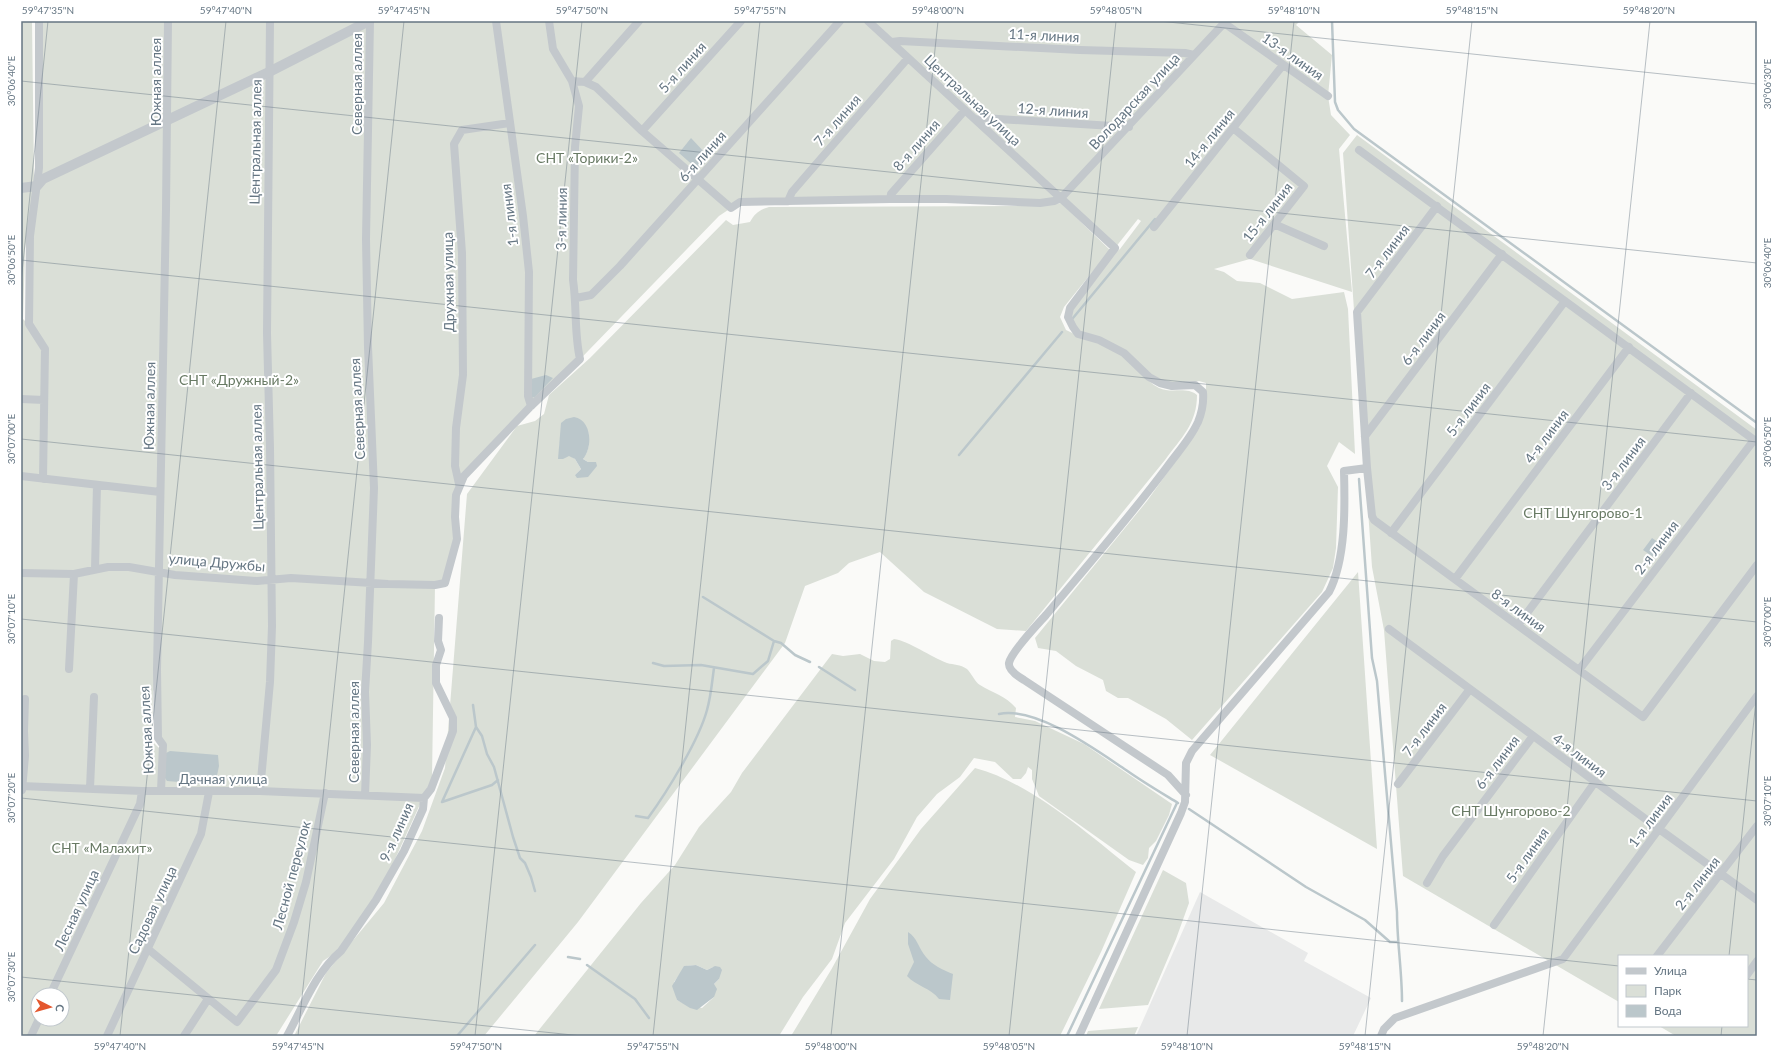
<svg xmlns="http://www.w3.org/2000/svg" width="1778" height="1057" font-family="Lato,sans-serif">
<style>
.built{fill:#e8e9e9}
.green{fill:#dadfd7;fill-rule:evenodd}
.water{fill:#bbc7cb}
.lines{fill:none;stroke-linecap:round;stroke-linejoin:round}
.stream{stroke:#bbc7cb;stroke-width:2.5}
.minor{stroke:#c3c8cc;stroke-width:8}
.tertiary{stroke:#c3c8cc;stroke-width:10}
.ticks{fill:none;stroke:#657683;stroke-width:1;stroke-opacity:0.45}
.labels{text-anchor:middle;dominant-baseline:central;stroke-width:4;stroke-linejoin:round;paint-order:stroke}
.street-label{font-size:14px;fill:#657683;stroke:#fff}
.park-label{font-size:14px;fill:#687a64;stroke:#fff}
.neatline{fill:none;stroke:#657683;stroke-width:1.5}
.ticks-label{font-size:10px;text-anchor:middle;fill:#657683}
</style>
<rect width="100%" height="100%" fill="#fafaf8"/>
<path class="built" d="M1200 892 1308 953 1304 961 1371 998 1353 1036H1136Z"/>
<path class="green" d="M21 21H32L34 177 37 185 39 21H1300L1296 25 1332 55 1328 96 1331 115 1350 135 1339 149 1352 292 1250 259 1214 269 1224 272 1237 281 1260 283 1292 299 1344 292 1348 309 1355 454 1339 442 1327 466 1338 487 1336 548 1333 568 1322 592 1192 740 1166 719 1128 698H1118L1106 691 1103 680 1076 666 1056 651 1038 648 1035 638 1147 501 1200 427 1206 401V383L1199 381 1190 383 1161 382 1134 360 1079 332 1069 316 1071 309 1112 255 1120 249 1141 221 1138 219 1115 248 1061 198 1054 201 740 202 719 216 459 484 457 539 445 583 435 585 432 778 391 868V878L341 949 323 961 276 1036H21ZM31 208 28 324 23 319 25 249ZM157 685 161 790 159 748 152 741 153 691ZM38 995H62V1019H38Z
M1357 135 1757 430V1036H1676L1659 1026H1747V956H1619V1002L1403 876 1384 630 1372 567 1343 153Z
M1061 203 1110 250 1064 307 1060 317 1066 330C1084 339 1105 343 1122 355 1135 364 1145 381 1159 388 1172 394 1186 386 1197 395 1197 424 1181 438 1165 460L1026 631 997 629 924 592 880 552 849 563 838 573 805 586 785 643 578 922 484 1036H294L326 973 384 903 422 831 445 768 467 494 517 426 535 421 544 414 549 395 590 358 726 220 733 225 750 222C755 213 759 210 769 207L1039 206ZM588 430C589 441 590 450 583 459L588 462H592L575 475 581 469 575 459 559 448 561 437Z
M1358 572 1377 849 1210 755Z
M894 639C909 641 931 657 947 663 954 665 960 664 967 669 972 674 975 682 980 685 994 694 1005 695 1016 708L1015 717 1035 721 1084 744 1172 804 1169 815 1156 841 1149 848 1148 858 1143 865 1129 860 1039 796 1032 779V770L1028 767 1026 773 1021 779H1013L995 762 974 758 960 777 937 794 917 817 894 859 845 923 832 959 803 997 779 1036H534L641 903 675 865 699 827 731 792 742 773 832 654 843 656 860 654 874 661 885 662 890 659 891 641ZM696 965 707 970 713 967 719 979 714 984V997L702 1008 683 1003 677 1000 674 982 686 966Z
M975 768C1032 783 1090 836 1136 872L1101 952 1060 1036H791L831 970 870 899 921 829Z
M1163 870 1186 883 1189 903 1176 939 1148 1005 1099 1009Z
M1138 1027 1134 1036H1086L1088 1031Z"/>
<path class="water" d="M691 138 706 154 705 163 698 169 696 168 679 153Z
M546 375 553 378 535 397 531 398V379Z
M574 417C592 420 593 447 583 459L588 462H596L597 466 588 477 577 478 575 475 581 469 575 459 569 456 563 459H558L561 423 566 419Z
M1652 538 1664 546 1655 558 1643 550Z
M170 751 218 755 219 766 215 785 167 781 165 778 166 753Z
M908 932C917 937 919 949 926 957 932 965 943 970 953 974L950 1000 939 999C931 988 916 986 907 976L914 962 908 944Z
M696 965 707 970 715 966 720 967 722 970 719 979 714 984 717 989 714 997 697 1010 690 1008 677 1000 672 986 684 966Z"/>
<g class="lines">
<path class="stream" d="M1332 21 1335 102 1338 110 1354 129 1757 423
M1073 318 1155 219
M959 455 1062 332
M1359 479 1372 658 1377 681 1397 912C1397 942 1402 971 1402 1001
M703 597 774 641 781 643 795 655 810 662
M653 663 664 666 701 665 753 674 768 661 774 641
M819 667 855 690
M473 705 476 727 482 736 487 754 494 767 513 837 520 858 525 863 531 877 535 891
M999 714C1036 706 1096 750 1126 770 1143 782 1160 792 1178 803
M476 727 442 802 492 785 498 780
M1189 809 1306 887 1365 920 1390 942H1397
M636 816 648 818C667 792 699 740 707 710 711 696 712 682 714 668
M568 957 580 959
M587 965 635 999 649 1018
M457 1036 535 945
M1067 1036 1177 803"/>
<path class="minor" d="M39 21V168L30 236 29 324 45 349 43 479
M496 21 523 216 529 272 528 396 531 406
M868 21 1115 248 1070 308 1068 317 1073 327 1078 334 1099 340 1124 353 1149 377 1160 383 1172 386 1195 385 1203 392C1204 403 1202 412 1198 422 1191 438 1177 453 1167 467 1129 518 1087 566 1046 615 1038 624 1011 652 1009 663 1008 670 1019 677 1024 680L1168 775 1186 795
M1224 23 1328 96
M892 42 900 41 1080 50 1185 53 1194 55
M572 81 585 82 596 87 642 131 731 208 740 202 890 199H946L1040 203 1054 201 1061 198 1226 21
M585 82 639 21
M976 120 983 118 1129 127
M1233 128 1304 186 1250 255
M642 131 741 21
M1359 150 1757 442
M890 199 891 194 965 110
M788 201 792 192 908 58
M1437 206 1357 312 1367 468 1372 516 1374 520 1643 717 1757 565
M1274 224 1324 246
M1154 227 1283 65
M576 298 591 295 620 266 840 21
M21 399 44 400
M1365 436 1502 254
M21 476 160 492
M459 484 455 466 456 428 463 375 462 253 454 144 462 130 510 123
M1391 533 1565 301
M95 569 97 485
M21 573 74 574 108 567H129L175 575 257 581 291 578 388 584 435 585 445 583 457 539 455 517 456 495 464 476 531 406 580 359C574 333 577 306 573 280L575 147 579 106 572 81 553 49 549 21
M1455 579 1629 347
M1518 625 1691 393
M1389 629 1659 829 1757 900
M69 669 74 574
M1579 670 1754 440
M1398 784 1470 689
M21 786 142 791H260L424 798
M90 788 94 697
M22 790 25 756 24 731 25 699
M161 791 163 745 158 738 157 670 166 209 168 21
M260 791 270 682 272 626 270 448 267 333 270 21
M365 795 367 745 365 692 368 642 374 488 368 347 366 239 370 21
M1427 883 1443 856 1533 736
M1494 925 1595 782
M148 949 237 1022 276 970 294 922 306 882 325 793
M1657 956 1757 826
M1747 975 1757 961
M50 995 140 804 142 791
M31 1036 39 1019
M107 1036 201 834 209 792
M184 1036 208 999
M287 1036C303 1007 315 973 341 951L376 900 404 851 423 809 424 798 431 789 453 731V718L436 683V665L441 650 438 641 439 618
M1079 1036 1181 813 1185 802 1186 763 1192 751 1329 592C1346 559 1345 507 1344 471L1367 468
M1381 1036 1384 1029 1395 1018 1563 959 1757 696"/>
<path class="tertiary" d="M21 188 37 186 43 179 269 72 369 21"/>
</g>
<path class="ticks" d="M1159 21 1757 84M21 81 1757 263M21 260 1757 442M21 282 48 21M21 439 1757 622M21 619 1757 801M21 798 1619 966M1729 956 1757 691M21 977 582 1036M1747 979 1757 980M120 1036 226 21M298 1036 404 21M475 1036 582 21M653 1036 760 21M831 1036 938 21M1009 1036 1116 21M1187 1036 1294 21M1365 1036 1472 21M1543 1036 1650 21M1721 1036 1722 1026"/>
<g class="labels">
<g class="street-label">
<text transform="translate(1044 35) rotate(3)">11-я линия</text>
<text transform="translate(1293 56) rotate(35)">13-я линия</text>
<text transform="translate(682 67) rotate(-48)">5-я линия</text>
<text transform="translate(155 82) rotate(-90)">Южная аллея</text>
<text transform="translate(356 84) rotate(-90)">Северная аллея</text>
<text transform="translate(973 100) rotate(43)">Центральная улица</text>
<text transform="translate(1134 101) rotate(-47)">Володарская улица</text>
<text transform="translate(1053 110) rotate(4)">12-я линия</text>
<text transform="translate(837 120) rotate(-49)">7-я линия</text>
<text transform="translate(1209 138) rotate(-51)">14-я линия</text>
<text transform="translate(255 142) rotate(-89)">Центральная аллея</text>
<text transform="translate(916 145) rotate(-49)">8-я линия</text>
<text transform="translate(702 156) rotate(-48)">6-я линия</text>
<text transform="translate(1267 212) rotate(-52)">15-я линия</text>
<text transform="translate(509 215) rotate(-97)">1-я линия</text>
<text transform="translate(561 219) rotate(-89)">3-я линия</text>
<text transform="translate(1387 251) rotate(-53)">7-я линия</text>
<text transform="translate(448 282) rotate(-91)">Дружная улица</text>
<text transform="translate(1423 338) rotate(-53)">6-я линия</text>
<text transform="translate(149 406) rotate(-89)">Южная аллея</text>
<text transform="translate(357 409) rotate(-93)">Северная аллея</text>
<text transform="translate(1468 409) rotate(-53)">5-я линия</text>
<text transform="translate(1546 436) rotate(-53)">4-я линия</text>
<text transform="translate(1623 463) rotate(-53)">3-я линия</text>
<text transform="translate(257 467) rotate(-91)">Центральная аллея</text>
<text transform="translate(1656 547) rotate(-53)">2-я линия</text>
<text transform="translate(217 562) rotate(5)">улица Дружбы</text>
<text transform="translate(1519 610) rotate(36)">8-я линия</text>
<text transform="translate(1424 729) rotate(-53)">7-я линия</text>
<text transform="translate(146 730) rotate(-93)">Южная аллея</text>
<text transform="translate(353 732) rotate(-90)">Северная аллея</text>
<text transform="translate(1580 755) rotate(37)">4-я линия</text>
<text transform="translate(1497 762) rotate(-53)">6-я линия</text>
<text x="223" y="778">Дачная улица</text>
<text transform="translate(1650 820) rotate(-53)">1-я линия</text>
<text transform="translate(396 832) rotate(-66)">9-я линия</text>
<text transform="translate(1527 855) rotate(-55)">5-я линия</text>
<text transform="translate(291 875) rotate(-75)">Лесной переулок</text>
<text transform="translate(1697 883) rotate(-52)">2-я линия</text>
<text transform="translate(76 910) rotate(-65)">Лесная улица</text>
<text transform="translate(152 910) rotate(-65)">Садовая улица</text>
</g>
<g class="park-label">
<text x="587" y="157">СНТ «Торики-2»</text>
<text x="239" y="379">СНТ «Дружный-2»</text>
<text x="1583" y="512">СНТ Шунгорово-1</text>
<text x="1511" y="810">СНТ Шунгорово-2</text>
<text x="102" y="847">СНТ «Малахит»</text>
</g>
</g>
<rect width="1778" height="1057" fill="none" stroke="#ffffff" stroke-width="44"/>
<rect x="1618" y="955" width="130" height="72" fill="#ffffff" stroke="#c1c8cd"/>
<rect x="1626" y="968" width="20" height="6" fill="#c3c8cc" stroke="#c1c8cd"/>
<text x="1654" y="975" font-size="12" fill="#657683">Улица</text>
<rect x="1626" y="985" width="20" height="12" fill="#dadfd7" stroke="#c1c8cd"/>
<text x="1654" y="995" font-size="12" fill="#657683">Парк</text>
<rect x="1626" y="1005" width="20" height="12" fill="#bbc7cb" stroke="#c1c8cd"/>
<text x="1654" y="1015" font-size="12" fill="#657683">Вода</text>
<g transform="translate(50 1007) rotate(96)"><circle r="19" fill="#ffffff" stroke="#c1c8cd"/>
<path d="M0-3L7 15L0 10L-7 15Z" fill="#e4572e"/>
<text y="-6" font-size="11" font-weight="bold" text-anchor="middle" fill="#657683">С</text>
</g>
<rect x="22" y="22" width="1734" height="1013" class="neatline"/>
<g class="ticks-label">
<text x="48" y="14">59°47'35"N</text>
<text x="226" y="14">59°47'40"N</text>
<text x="404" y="14">59°47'45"N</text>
<text x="582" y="14">59°47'50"N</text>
<text x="760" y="14">59°47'55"N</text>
<text x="938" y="14">59°48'00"N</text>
<text x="1116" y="14">59°48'05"N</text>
<text x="1294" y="14">59°48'10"N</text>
<text x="1472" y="14">59°48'15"N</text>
<text x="1649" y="14">59°48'20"N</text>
<text transform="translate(11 81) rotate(-90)" y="4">30°06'40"E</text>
<text transform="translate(1767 84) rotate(-90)" y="4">30°06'30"E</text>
<text transform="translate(11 260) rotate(-90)" y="4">30°06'50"E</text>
<text transform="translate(1767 263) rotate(-90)" y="4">30°06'40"E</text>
<text transform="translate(11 439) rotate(-90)" y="4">30°07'00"E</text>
<text transform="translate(1767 442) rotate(-90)" y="4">30°06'50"E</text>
<text transform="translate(11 619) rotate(-90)" y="4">30°07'10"E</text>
<text transform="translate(1767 622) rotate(-90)" y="4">30°07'00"E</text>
<text transform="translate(11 798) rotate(-90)" y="4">30°07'20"E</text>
<text transform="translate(1767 801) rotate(-90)" y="4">30°07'10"E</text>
<text transform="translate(11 977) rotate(-90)" y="4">30°07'30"E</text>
<text x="120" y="1050">59°47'40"N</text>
<text x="298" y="1050">59°47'45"N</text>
<text x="476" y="1050">59°47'50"N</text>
<text x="653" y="1050">59°47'55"N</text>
<text x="831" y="1050">59°48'00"N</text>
<text x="1009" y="1050">59°48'05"N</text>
<text x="1187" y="1050">59°48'10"N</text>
<text x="1365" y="1050">59°48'15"N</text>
<text x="1543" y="1050">59°48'20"N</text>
</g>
</svg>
